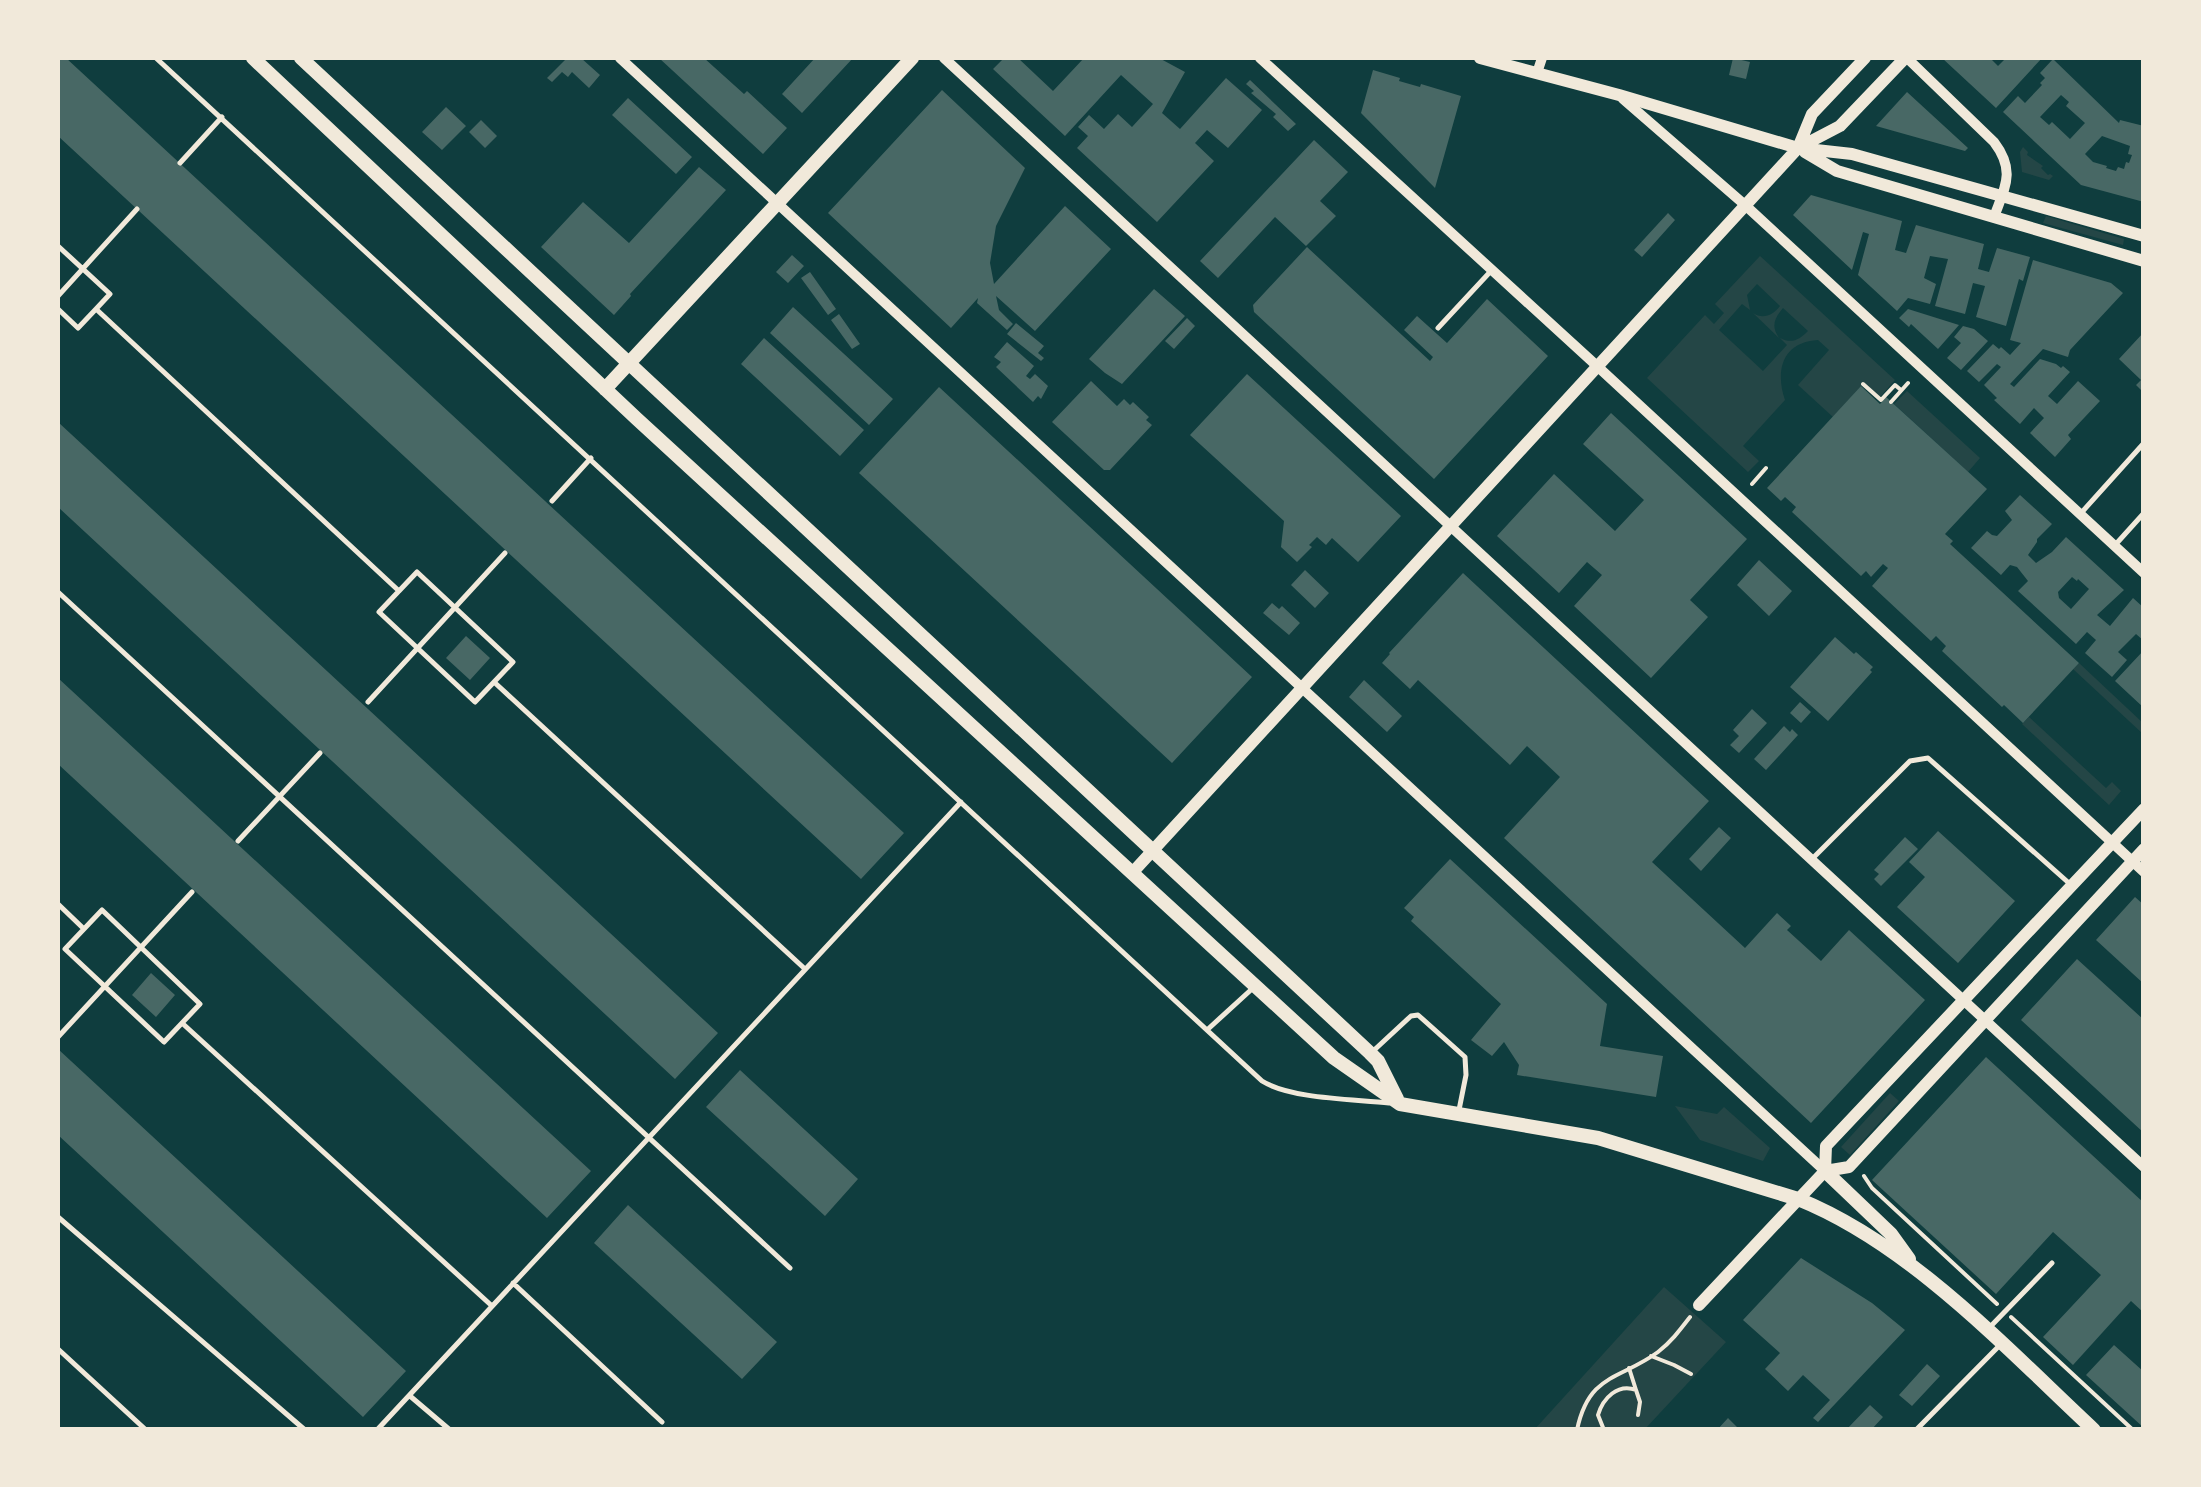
<svg xmlns="http://www.w3.org/2000/svg" width="2201" height="1487" font-family="Jost,sans-serif">
<style>
.green{fill:#244646;fill-rule:evenodd}
.building{fill:#486865;fill-rule:evenodd}
.lines{fill:none;stroke-linecap:round;stroke-linejoin:round}
.path{stroke:#f1e9da;stroke-width:4}
.service{stroke:#f1e9da;stroke-width:5}
.minor{stroke:#f1e9da;stroke-width:10}
.tertiary{stroke:#f1e9da;stroke-width:12}
.secondary{stroke:#f1e9da;stroke-width:14}
</style>
<rect width="100%" height="100%" fill="#0f3d3e"/>
<path class="green" d="M2023 147 2028 152 2027 155 2043 166 2041 168 2048 175 2050 174 2053 176 2049 180 2022 172 2020 152Z
M2046 216 2124 239 2123 245 2043 223Z
M1760 256 1895 380 1880 397 1864 383 1833 417 1798 385 1829 350 1818 340C1782 342 1775 371 1785 400L1743 446 1759 461 1748 472 1647 378 1705 315 1714 324 1724 313 1715 304ZM1757 284 1780 306C1773 315 1763 320 1753 313L1779 338C1771 326 1774 319 1783 308L1808 331C1799 340 1792 344 1780 338L1787 345 1763 371 1719 330 1742 304 1750 310 1747 295Z
M1907 391 1980 458 1968 472 1894 404Z
M2079 663 2143 723V734L2073 669Z
M2029 717 2106 788 2112 782 2121 791 2109 805 2022 724Z
M1890 1093 1899 1101 1850 1155 1841 1147Z
M1675 1106 1717 1114 1724 1107 1770 1148 1763 1161 1700 1140Z
M1664 1287 1726 1342 1645 1429 1534 1430Z"/>
<path class="building" d="M58 58H66L904 833 861 879 58 136Z
M567 58H581L600 75 589 88 572 72 568 77 562 72 552 82 547 78Z
M659 58H704L744 94 747 91 787 128 763 154Z
M815 58H853L802 113 782 94Z
M1004 58H1018L1053 91 1084 58H1159L1185 72 1162 113 1180 129 1226 78 1262 110 1228 148 1207 130 1195 143 1214 161 1157 222 1077 148 1088 136 1078 127 1089 115 1104 129 1118 114 1132 127 1153 104 1121 75 1065 136 993 69Z
M1733 58 1750 62 1746 79 1729 75Z
M1942 58H1990L1998 66 2006 58H2042L1996 108Z
M2053 59 2119 123 2120 120 2144 126V202L2081 185 2003 112 2018 96 2025 103 2042 85 2040 83 2045 78 2040 73ZM2061 95 2069 102 2066 106 2085 123 2070 139 2052 122 2049 125 2040 117ZM2102 136 2130 146 2128 154 2132 155 2129 163 2126 162 2124 169 2118 167 2116 171 2106 168 2107 166 2093 162 2085 154Z
M1373 70 1400 78 1399 81 1420 87 1421 84 1461 96 1435 188 1361 113Z
M1250 80 1296 124 1288 131 1273 117 1276 114 1251 93 1254 91 1246 84Z
M942 90 1025 168 996 226 990 263 994 284 1065 206 1111 249 1035 331 996 296 999 310 1013 324 1007 330 977 303 978 298 951 328 828 213Z
M1907 92 1968 148 1965 151 1876 126Z
M628 98 692 157 676 174 612 115Z
M446 107 466 126 442 150 422 132Z
M481 120 497 136 485 148 469 132Z
M1314 140 1348 172 1320 201 1336 216 1306 246 1275 217 1218 278 1200 261Z
M699 167 726 190 630 294 631 296 614 315 541 247 583 202 629 243Z
M1811 195 1902 221 1895 250 1906 253 1916 225 1984 244 1978 269 1989 272 1997 248 2030 257 2023 281 2019 279 2006 326 1976 317 1985 286 1973 283 1965 314 1935 306 1948 259 1930 256 1924 278 1936 284 1930 304 1908 298 1897 311 1858 275 1869 234 1863 232 1852 270 1793 215Z
M1668 213 1675 220 1642 257 1634 250Z
M1307 247 1430 361 1433 357 1404 330 1417 316 1447 343 1487 299 1548 356 1434 479 1254 312 1253 305Z
M792 255 804 266 788 283 776 272Z
M2033 260 2111 283 2123 293 2070 350 2068 357 2043 349 2010 384 2014 387 2040 359 2056 364 2061 368 2063 366 2070 372 2048 396 2057 404 2078 381 2100 401 2068 435 2071 439 2055 457 2030 433 2044 418 2034 408 2020 424 1994 400 1997 398 1984 385 2001 367 1997 364 1979 382 1967 371 1993 344 1999 349 2001 347 2010 355 2021 343 2010 340Z
M810 272 836 309 828 315 801 278Z
M1154 289 1185 316 1122 384 1105 373 1089 359Z
M793 307 893 399 869 425 770 333Z
M1908 309 1959 325 1938 349 1911 324 1909 327 1899 318Z
M839 314 860 344 852 349 831 320Z
M1187 318 1195 326 1174 349 1165 341Z
M1016 323 1044 346 1038 353 1044 358 1041 361 1007 334Z
M1963 326 1974 329 1988 341 1961 370 1947 358 1961 343 1954 337Z
M2144 332V393L2136 385 2141 380 2119 359Z
M764 338 864 430 840 456 741 364Z
M1007 342 1034 366 1026 376 1030 379 1035 374 1048 386 1041 399 1038 396 1033 402 996 367 1001 362 994 357Z
M1247 374 1401 516 1358 562 1332 538 1326 545 1317 537 1309 545 1312 547 1297 562 1281 547 1284 521 1190 435Z
M1091 381 1117 406 1124 399 1130 405 1133 402 1149 417 1146 420 1152 425 1110 470H1104L1052 422Z
M1861 386 1880 404 1886 397 1987 489 1945 534 1953 541 1950 544 2079 663 2023 723 2004 705 2002 707 1942 651 1946 646 1936 636 1931 641 1872 586 1888 568 1883 564 1871 577 1866 571 1861 576 1792 512 1796 507 1785 497 1781 501 1767 488Z
M939 387 1252 677 1172 763 859 473Z
M1611 413 1747 539 1690 600 1708 617 1651 678 1574 606 1602 575 1587 562 1559 593 1497 536 1554 474 1615 531 1644 500 1583 444Z
M58 422 718 1033 675 1079 58 507Z
M2020 495 2052 524 2037 539V542L2028 555 2036 563 2052 552 2066 537 2124 590 2097 615 2110 626 2133 598 2144 608V641L2136 634 2118 652 2127 660 2112 677 2085 653 2096 640 2087 632 2076 644 2018 591 2028 581 2017 567 2010 565 2001 575 1971 548 1987 531 1992 535 1997 536 2012 520 2005 511ZM2072 577 2077 581 2078 579 2089 589 2071 609 2059 598 2058 592Z
M1759 560 1792 591 1769 616 1737 585Z
M1305 570 1329 593 1315 608 1291 585Z
M1463 573 1709 801 1652 862 1745 948 1777 913 1791 926 1787 930 1821 961 1849 930 1925 1000 1811 1123 1504 838 1560 777 1527 746 1510 765 1418 680 1410 689 1382 663 1390 654 1389 653Z
M1272 603 1279 609 1282 606 1300 623 1289 635 1263 613Z
M466 636 490 658 470 680 446 658Z
M1835 637 1854 654 1856 652 1873 667 1870 670 1872 672 1828 721 1790 687Z
M2144 650V708L2115 681Z
M58 678 591 1171 547 1218 58 764Z
M1364 680 1402 716 1387 732 1349 697Z
M1800 702 1811 712 1801 723 1790 713Z
M1752 709 1767 723 1739 753 1730 745 1739 736 1733 730Z
M1784 726 1790 732 1792 729 1798 735 1766 770 1754 759Z
M1719 827 1731 838 1701 871 1689 859Z
M1938 831 2015 901 1958 963 1897 907 1925 877 1909 862Z
M1905 837 1918 849 1881 886 1874 879 1879 874 1874 870Z
M1450 859 1607 1004 1600 1046 1663 1056 1656 1097 1517 1075 1519 1065 1504 1042 1492 1056 1471 1040 1501 1004 1411 921 1414 917 1404 908Z
M2135 897 2144 905V984L2096 940Z
M2077 959 2144 1020V1133L2021 1020Z
M151 973 175 995 156 1017 132 995Z
M58 1049 406 1371 363 1417 58 1135Z
M1986 1057 2144 1203V1313L2131 1301 2073 1365 2043 1337 2101 1275 2053 1232 1996 1294 1872 1180Z
M740 1070 858 1179 825 1216 706 1107Z
M628 1205 777 1342 742 1379 594 1243Z
M1801 1258 1872 1303 1905 1330 1818 1422 1813 1418 1830 1400 1803 1375 1788 1391 1765 1369 1780 1353 1743 1320Z
M2114 1345 2144 1372V1428L2086 1375Z
M1927 1364 1940 1376 1912 1406 1899 1395Z
M1870 1405 1883 1417 1871 1430H1846Z
M1728 1418 1740 1430H1717Z"/>
<g class="lines">
<path class="path" d="M1863 384 1881 400 1895 385 1901 390
M1891 402 1908 383
M1752 484 1766 468
M1864 1176 1872 1188 1997 1304
M2011 1317 2133 1430
M1651 1356 1674 1365 1691 1374
M1636 1390 1640 1402 1638 1415
M1577 1430C1589 1373 1620 1380 1658 1352 1671 1342 1680 1330 1690 1317
M1604 1430 1598 1415C1603 1398 1618 1383 1636 1390L1629 1368"/>
<path class="service" d="M156 58 1262 1081C1291 1099 1353 1099 1389 1103
M180 163 222 117
M58 246 110 294 96 309 399 591 417 572 513 662 494 682 805 969
M58 296 137 209
M58 309 78 328 96 309
M1438 328 1490 272
M552 501 591 458
M2082 512 2144 443
M2116 544 2144 513
M58 592 790 1268
M398 592 379 612 475 702 494 682
M368 702 505 553
M238 841 320 753
M1811 860 1910 761 1928 758 2070 884
M58 904 84 929
M102 910 200 1004 164 1042 65 949Z
M182 1023 492 1306
M1207 1030 1253 988
M58 1037 192 892
M1371 1053 1411 1016 1418 1015 1465 1057 1466 1075 1459 1110
M58 1217 305 1430
M513 1283 662 1422
M1989 1328 2052 1263
M58 1349 146 1430
M410 1396 450 1430
M377 1430 961 802
M1916 1430 1999 1346"/>
<path class="minor" d="M620 58 1825 1171
M944 58 2144 1167
M1260 58 1597 366 2144 872
M1907 58 1994 142C2016 171 2005 187 1994 217
M1537 73 1542 58
M1623 99 1745 205 2144 573"/>
<path class="tertiary" d="M1480 58 1619 95 1798 148 1852 154 2144 236
M1798 148 1812 114 1865 58
M1805 152 1837 171 2144 261
M1133 872 1798 148 1840 126 1905 58
M1825 1171 1826 1146 2144 809
M1699 1305 1825 1171 1849 1167 2144 849"/>
<path class="secondary" d="M253 58 637 419 1334 1058 1400 1104 1598 1138 1798 1199C1910 1244 2006 1348 2094 1430
M301 58 1370 1053 1378 1061 1397 1099
M605 389 912 58
M1825 1171 1891 1234 1909 1259"/>
</g>
<rect width="2201" height="1487" fill="none" stroke="#f1e9da" stroke-width="120"/>
</svg>
